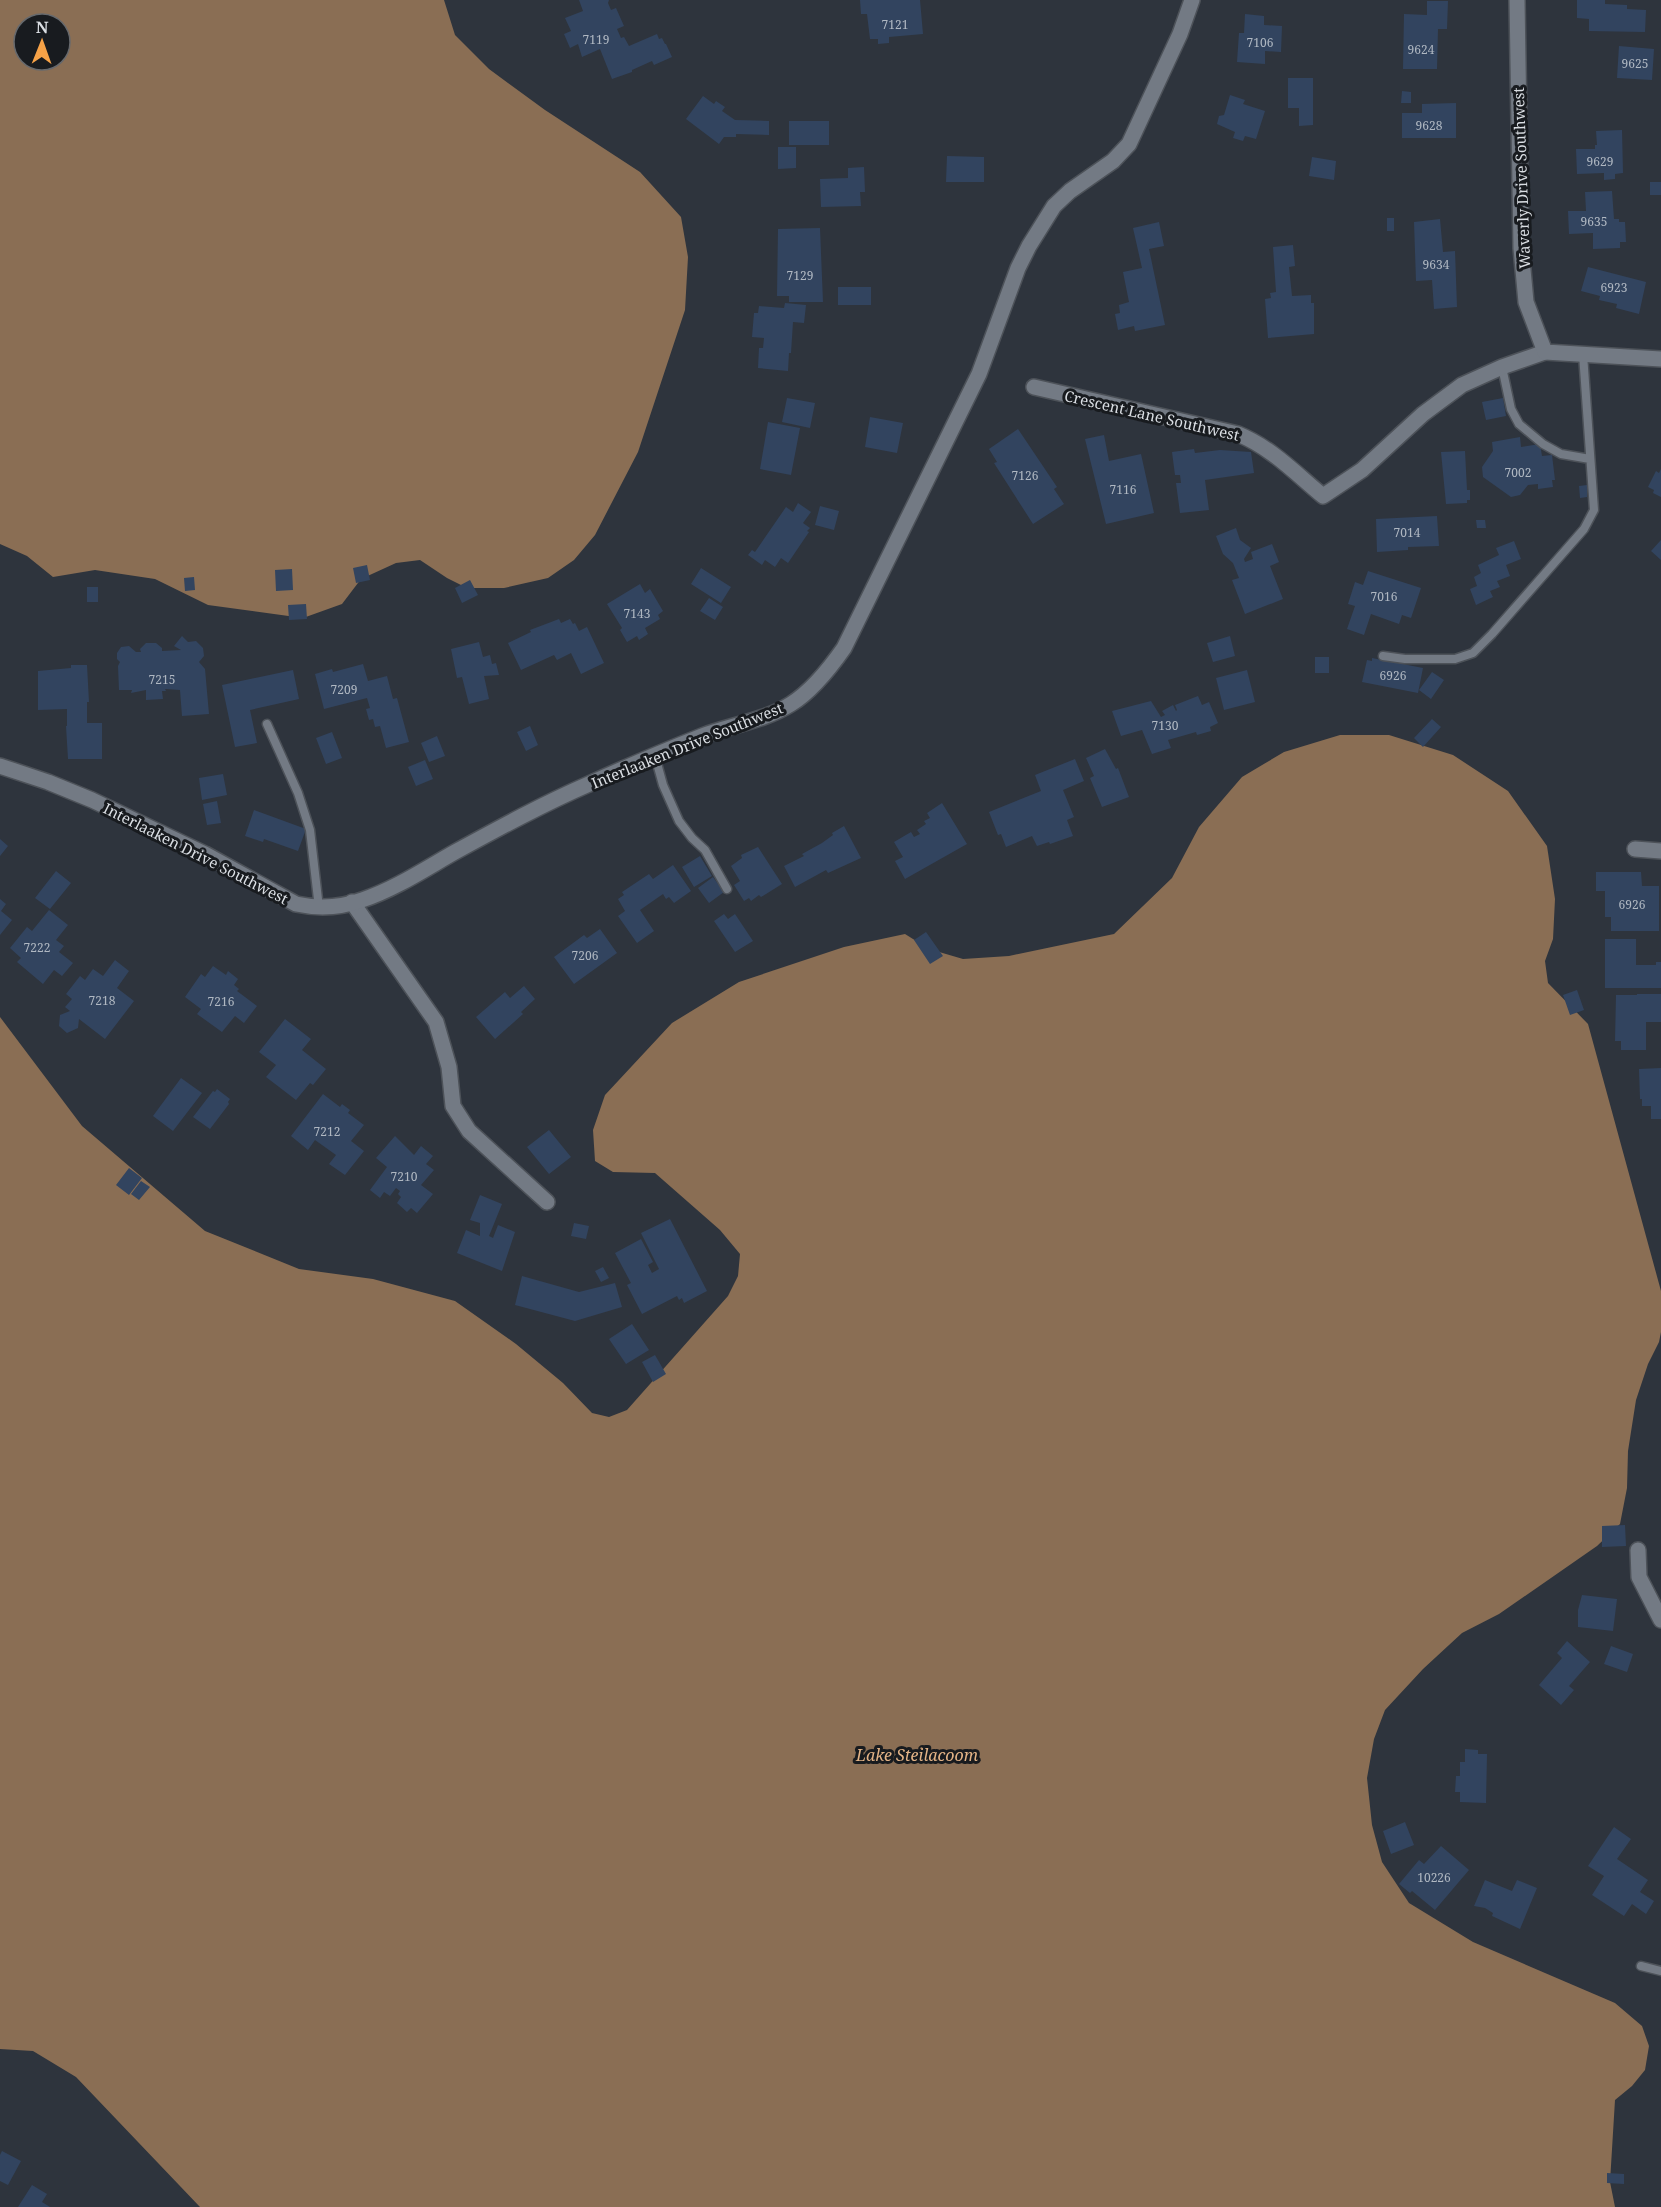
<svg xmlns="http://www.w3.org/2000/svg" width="1661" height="2207" font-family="'Noto Serif',serif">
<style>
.water{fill:#8a6e54;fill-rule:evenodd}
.building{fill:#32445f}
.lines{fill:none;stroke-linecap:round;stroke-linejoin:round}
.lane-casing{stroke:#4d5259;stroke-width:11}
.street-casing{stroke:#4d5259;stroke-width:18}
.secondary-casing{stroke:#4d5259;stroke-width:18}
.lane{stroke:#737a84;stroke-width:8}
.street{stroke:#737a84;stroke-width:15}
.secondary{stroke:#737a84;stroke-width:15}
.labels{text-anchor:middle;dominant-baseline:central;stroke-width:6;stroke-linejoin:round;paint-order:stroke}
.number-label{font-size:12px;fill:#b0b8c2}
.street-label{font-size:15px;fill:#dadee3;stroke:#181b1f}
.water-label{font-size:16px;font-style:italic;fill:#e4b487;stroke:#181b1f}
</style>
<rect width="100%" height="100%" fill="#2e343d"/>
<path class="water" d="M0 0H444L455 35 489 69 545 110 640 172 681 217 688 257 685 310 638 452 595 535 574 560 548 578 504 588H467L447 578 420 560 396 563 361 579 342 604 303 618 208 605 155 579 95 570 53 577 27 556 0 544ZM24 24H60V60H24Z
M1340 735H1389L1453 755 1508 791 1547 846 1555 899 1553 939 1545 961 1548 983 1588 1024 1661 1291V1332L1659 1342 1648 1364 1636 1400 1628 1451 1627 1488 1620 1524 1597 1546 1499 1614 1462 1633 1423 1669 1385 1710 1374 1739 1367 1778 1372 1825 1382 1862 1409 1903 1473 1942 1615 2003 1642 2026 1649 2046 1645 2070 1632 2086 1615 2100 1610 2182 1615 2207H200L76 2077 33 2051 0 2049V1017L82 1126 205 1231 299 1269 373 1279 455 1301 516 1344 563 1383 592 1413 609 1417 627 1410 728 1296 738 1276 740 1254 720 1230 655 1173 613 1172 595 1161 593 1130 605 1095 672 1023 739 982 844 947 905 934 929 949 963 959 1009 956 1114 934 1172 878 1199 827 1242 777 1284 752Z"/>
<path class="building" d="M579 0H609L608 3 611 10 616 8 624 26 617 29 621 38 624 37 629 46 657 34 659 39 662 38 665 44H666L672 57 654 65 652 61 632 70V72L612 79 600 49 582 57 578 44 570 48 564 34 571 31 565 18 583 11Z
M860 0H920L923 34 889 37V43L878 44V39H870L867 14H861Z
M1577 0H1605V4L1627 5V9L1646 10 1645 32 1589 31V19L1577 18Z
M1427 1H1448L1447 29H1438L1437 69H1403L1404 14 1427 15Z
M1245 14 1264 16V25L1282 26 1281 52 1265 51V64L1237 62 1239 33H1244Z
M1619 46 1654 49 1652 80 1617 78Z
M1288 78H1313V125L1299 126V108H1288Z
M1402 91 1411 92V103H1401Z
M1230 95 1245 100 1243 104 1265 111 1256 139 1245 136 1243 141 1233 138 1235 132 1217 124 1219 116 1224 115Z
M703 96 714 104 716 101 725 107 722 111 735 120 769 121V135L736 134V137H724L719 144 686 119Z
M1456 103V138H1402V113H1422V104Z
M789 121H829V145H789Z
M1622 130 1623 173 1615 174V179L1604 180V173L1577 174 1576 149H1595V145H1597L1596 131Z
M778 147H796V168L778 169Z
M947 156 984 157V182H946Z
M1312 157 1336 161 1334 180 1309 176Z
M864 167 865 192H860L861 206 821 207 820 179 848 178V168Z
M1650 182H1661V195H1650Z
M1612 191 1614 219H1619V222H1625L1626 242H1620V248L1593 249V233L1569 234 1568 211H1586L1585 192Z
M1387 218H1394V231H1387Z
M1440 219 1443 252 1455 251 1457 307 1434 309 1432 280 1416 281 1414 222Z
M1159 222 1164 246 1149 249 1165 325 1135 331 1134 326 1118 330 1115 314 1120 313 1119 305 1129 302 1123 272 1142 268 1133 228Z
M820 228 823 302H789V296H777L778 229Z
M1293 245 1295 266 1289 267 1292 296 1311 295V303H1314V334L1268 338 1265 299 1271 298 1270 293 1276 292 1273 247Z
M1588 267 1646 282 1639 314 1616 308 1617 304 1599 300 1600 296 1581 291Z
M838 287H871V305H838Z
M785 303 806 305 804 323 793 322 791 353H789L788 371 758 368 759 348H763L764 338 752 337 754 313H758L759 306 784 308Z
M787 398 815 403 810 428 782 422Z
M1503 398 1506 416 1486 420 1482 402Z
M870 417 903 423 897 453 865 447Z
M768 422 800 428 791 475 760 469Z
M1018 429 1057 487 1054 489 1064 504 1033 524 994 463 997 462 989 449Z
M1104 435 1109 461 1141 454 1154 513 1106 524 1085 439Z
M1520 437 1521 447 1540 444 1542 456 1552 455 1555 480H1552L1553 487 1538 489V484L1528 485 1520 495 1511 497 1483 477 1482 467 1493 451 1492 442Z
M1194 449 1195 453 1220 450 1251 452 1254 473 1205 480 1209 510 1180 513 1176 483H1181L1180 475H1175L1172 452Z
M1465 451 1467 490H1470V500H1467V503L1446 504 1441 452Z
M1661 469V497L1653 493 1654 490 1648 487 1656 471 1659 473Z
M1587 485V497L1580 498 1579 486Z
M798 503 811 512 803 523 810 528 807 531 809 532 788 563 781 558 775 567 765 560 762 565 748 555 752 550 755 552 786 507 793 512Z
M820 506 839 511 834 530 815 525Z
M1437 516 1439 546 1408 547V550L1377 552 1376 519Z
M1476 520H1485L1486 528H1477Z
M1236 528 1240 540 1251 548 1244 559 1245 562 1253 559 1251 552 1272 544 1279 562 1270 566 1283 599 1245 614 1232 580 1239 578 1233 563 1223 554 1216 536Z
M1661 540V560L1651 551Z
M1514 541 1521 559 1506 565 1510 576 1497 581 1500 587 1490 591 1493 597 1476 605 1470 589 1477 586 1474 577 1481 573 1478 565 1499 555 1496 548Z
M367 565 370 580 356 583 353 568Z
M701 568 731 587 721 603 691 584Z
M292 569 293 590 276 591 275 570Z
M1368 571 1421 588 1411 618 1402 615 1399 624 1371 614 1364 635 1347 629 1355 606 1348 604 1355 582 1363 585Z
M194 577 195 590 185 591 184 578Z
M470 580 478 595 462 603 455 588Z
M640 584 645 593 650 589 663 611 658 615 660 619 645 628 648 634 639 640 637 636 627 642 620 630 622 628 607 604Z
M87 587H98V602H87Z
M709 598 723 607 715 620 700 611Z
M306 604 307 619 289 620 288 605Z
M559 619 561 623 570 619 573 624 575 623 579 631 587 627 604 663 581 674 571 653 557 660 554 655 521 670 508 643 531 632 530 630Z
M182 636 188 642 196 641 203 648 204 656 199 662 205 669 209 714 182 716 180 690 165 689 166 691H162L163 699 146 700V690L131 693 132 690H119L118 666 120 662 117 659V653L121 647 129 646 136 652H141L140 649 146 643H156L162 648V651L181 650 174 646Z
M1230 636 1235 656 1213 662 1207 643Z
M479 642 483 657 490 655 492 664 496 663 499 675 484 676 489 699 469 704 462 677 457 678 451 649Z
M1315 657H1329V673H1315Z
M1372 658 1423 668 1418 693 1362 682 1367 660 1372 661Z
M363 664 368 681 387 676 393 699 397 698 409 742 386 748 380 726 375 727 373 719 369 720 366 709 370 708 367 698 324 709 315 674 332 669 333 672Z
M71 665H87L89 702H87V723H102V759H68L66 726H67V709L38 710V671L71 668Z
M293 670 299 699 250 710 257 743 235 747 222 685Z
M1247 670 1255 702 1224 710 1216 678Z
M1432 672 1444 680 1431 699 1419 690Z
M1198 696 1202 705 1209 702 1218 723 1210 727 1211 731 1197 735 1196 732 1168 740 1171 748 1152 754 1142 730 1121 736 1112 711 1151 701 1161 717 1165 715 1162 711 1173 705 1176 711 1177 710 1175 705Z
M1432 719 1441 727 1423 747 1414 738Z
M530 726 538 745 526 751 517 732Z
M332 732 342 758 326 764 316 738Z
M437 736 445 756 429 762 421 743Z
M1105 749 1116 769 1118 768 1129 797 1102 807 1090 778 1094 776 1086 758Z
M1075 759 1084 781 1063 790 1074 817 1067 820 1073 836 1050 844 1049 842 1037 846 1032 836 1006 847 1001 834 998 835 989 812 1041 791 1035 775Z
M425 760 433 779 416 786 408 767Z
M223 774 227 795 202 800 199 778Z
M217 801 221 823 207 825 203 804Z
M942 803 967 844 905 879 895 861 903 857 894 842 911 832 914 837 920 834 917 830 926 824 924 821 930 818 927 813Z
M254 810 306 829 298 851 264 839 263 842 245 836Z
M844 826 861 858 828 873 826 870 795 887 784 866 804 856 802 854 822 843 833 835 832 833Z
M0 839 8 846 0 856Z
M758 847 782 884 761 897 759 895 751 901 749 898 744 901 734 885 740 881 731 866 742 858 741 855Z
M700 856 712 876 694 887 682 867Z
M673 865 691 891 674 903 669 897 666 899 663 894 640 910 654 931 637 943 618 916 625 911 618 899 624 895 622 892 649 874 653 879Z
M56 871 71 883 50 909 35 898Z
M1596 872H1641L1642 886H1659V931H1611V917H1605V891H1596Z
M713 877 724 892 709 903 698 888Z
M0 899 6 904 1 911 12 920 0 935Z
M49 910 68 925 56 940 64 946 59 952 73 963 62 976 54 970 43 984 17 962 21 958 10 948 27 927 32 931Z
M724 914 728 919 735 914 753 941 735 952 714 921Z
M600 929 617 953 574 984 554 957 584 935 587 938Z
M926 932 943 956 930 964 914 940Z
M1605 939H1636V965H1656V962H1661V988H1605Z
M115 960 129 971 117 988 134 1001 105 1039 79 1019 78 1028 67 1033 59 1026 60 1015 70 1011 65 1007 72 999 66 994 80 976 85 980 93 969 103 976Z
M213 966 226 975 228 971 238 979 234 985 239 989 237 991 257 1006 244 1023 235 1016 222 1032 197 1014 201 1009 185 997 201 974 205 977Z
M524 986 535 999 521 1012 523 1014 495 1039 476 1017 505 992 510 998Z
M1577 990 1584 1010 1570 1015 1563 995Z
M1637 994H1661V1022H1646V1050H1621V1041H1615L1616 995H1637Z
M285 1019 311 1039 302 1050 326 1069 313 1085 310 1083 296 1100 266 1077 276 1065 259 1052Z
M1661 1068V1119H1651V1106H1642V1099H1640L1639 1069Z
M181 1078 202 1093 173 1131 153 1116Z
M217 1089 230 1099 228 1102 229 1104 210 1129 193 1117 213 1091 215 1092Z
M323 1094 340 1107 342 1104 350 1110 348 1113 364 1125 351 1141 364 1151 345 1175 329 1164 336 1155 315 1140 308 1150 291 1136Z
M549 1130 571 1157 549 1174 527 1147Z
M395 1136 414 1155 421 1146 433 1156 426 1164 434 1170 421 1185 433 1194 417 1213 411 1208 407 1212 397 1203 401 1197 398 1194 400 1191 396 1188 390 1196 384 1192 380 1198 370 1190 387 1167 376 1158Z
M129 1168 142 1178 129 1195 116 1185Z
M141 1181 150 1187 139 1200 131 1194Z
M480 1195 502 1204 489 1236 493 1238 498 1225 515 1232 502 1271 457 1253 466 1230 480 1236V1223L470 1220Z
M670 1219 707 1291 684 1303 682 1298 679 1300 677 1296 642 1314 627 1285 631 1283 615 1253 641 1239 653 1262 648 1265 652 1273 659 1269 641 1233Z
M574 1223 589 1226 586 1239 571 1236Z
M603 1267 609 1278 601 1282 595 1271Z
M522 1276 579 1292 615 1283 622 1307 575 1321 515 1305Z
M632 1324 649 1350 626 1364 609 1339Z
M655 1355 666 1374 653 1382 642 1362Z
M1625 1525 1626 1546 1602 1547V1526Z
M1582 1595 1617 1599 1613 1631 1578 1627V1610Z
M1567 1641 1590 1662 1569 1686 1574 1690 1561 1705 1539 1685 1562 1658 1557 1653Z
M1611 1646 1633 1654 1627 1672 1604 1664Z
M1465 1749 1478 1750V1754H1487L1486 1803 1460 1802V1792H1455L1456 1776H1460V1762H1465Z
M1405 1822 1414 1845 1391 1854 1383 1831Z
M1614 1827 1631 1839 1617 1859 1648 1880 1640 1892 1654 1901 1646 1914 1632 1904 1624 1916 1592 1895 1604 1876 1588 1866Z
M1441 1846 1469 1870 1435 1910 1412 1891 1410 1893 1399 1884 1419 1860 1424 1864Z
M1485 1880 1512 1891 1517 1880 1537 1888 1520 1929 1492 1916 1493 1913 1485 1908 1474 1906Z
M2 2151 21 2161 8 2185 0 2181V2155Z
M1607 2173 1624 2174V2184L1607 2183Z
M32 2185 47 2194 42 2202 50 2207H18Z"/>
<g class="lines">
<defs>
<path id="lane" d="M1502 367 1511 409 1519 424 1543 444 1561 454 1590 459
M1383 656 1405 659H1455L1473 653 1492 634 1584 529 1594 510 1583 354
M267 724 298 793 310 830 319 908
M655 756 663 785 679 821 692 838 705 850 727 889
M1641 1966 1661 1971"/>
<path id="street" d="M1034 387 1238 434C1272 448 1295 473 1323 496L1362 470 1423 414 1462 385 1502 367 1545 352
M1635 849 1661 851
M352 902 436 1022 449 1067 453 1106 469 1131 547 1202
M1638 1550 1639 1577 1661 1620"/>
<path id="secondary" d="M1517 0 1521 248 1526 302 1545 352 1661 359
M0 766 48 782 92 800 205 854 296 904C319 909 340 908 362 900 395 889 425 869 455 852 499 828 543 804 589 784 626 767 664 751 702 736 731 725 764 721 791 704 812 691 830 668 844 648L979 374 1018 268 1029 246 1054 206 1070 191 1113 161 1129 144 1180 34 1192 0"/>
</defs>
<use href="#lane" class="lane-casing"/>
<use href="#street" class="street-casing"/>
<use href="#secondary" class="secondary-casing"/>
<use href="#lane" class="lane"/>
<use href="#street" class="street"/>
<use href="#secondary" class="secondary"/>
</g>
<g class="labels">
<g class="number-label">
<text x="895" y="24">7121</text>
<text x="596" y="39">7119</text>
<text x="1260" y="42">7106</text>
<text x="1421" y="49">9624</text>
<text x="1635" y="63">9625</text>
<text x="1429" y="125">9628</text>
<text x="1600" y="161">9629</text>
<text x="1594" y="221">9635</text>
<text x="1436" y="264">9634</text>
<text x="800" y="275">7129</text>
<text x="1614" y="287">6923</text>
<text x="1518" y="472">7002</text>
<text x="1025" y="475">7126</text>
<text x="1123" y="489">7116</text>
<text x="1407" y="532">7014</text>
<text x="1384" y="596">7016</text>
<text x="637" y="613">7143</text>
<text x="1393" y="675">6926</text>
<text x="162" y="679">7215</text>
<text x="344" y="689">7209</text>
<text x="1165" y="725">7130</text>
<text x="1632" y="904">6926</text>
<text x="37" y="947">7222</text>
<text x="585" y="955">7206</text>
<text x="102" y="1000">7218</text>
<text x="221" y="1001">7216</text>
<text x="327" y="1131">7212</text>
<text x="404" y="1176">7210</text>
<text x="1434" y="1877">10226</text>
</g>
<g class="street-label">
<text transform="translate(1521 178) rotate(-92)">Waverly Drive Southwest</text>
<text transform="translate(1152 415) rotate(13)">Crescent Lane Southwest</text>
<text transform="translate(687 745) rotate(-22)">Interlaaken Drive Southwest</text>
<text transform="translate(196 853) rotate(27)">Interlaaken Drive Southwest</text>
</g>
<g class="water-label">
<text x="917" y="1755">Lake Steilacoom</text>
</g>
</g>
<g transform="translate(42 42) rotate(1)"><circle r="28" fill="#181b1f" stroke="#66696d" stroke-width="1.5"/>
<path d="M0-4.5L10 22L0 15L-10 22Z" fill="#f6a247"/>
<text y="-9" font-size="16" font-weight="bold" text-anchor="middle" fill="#dadee3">N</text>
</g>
</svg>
